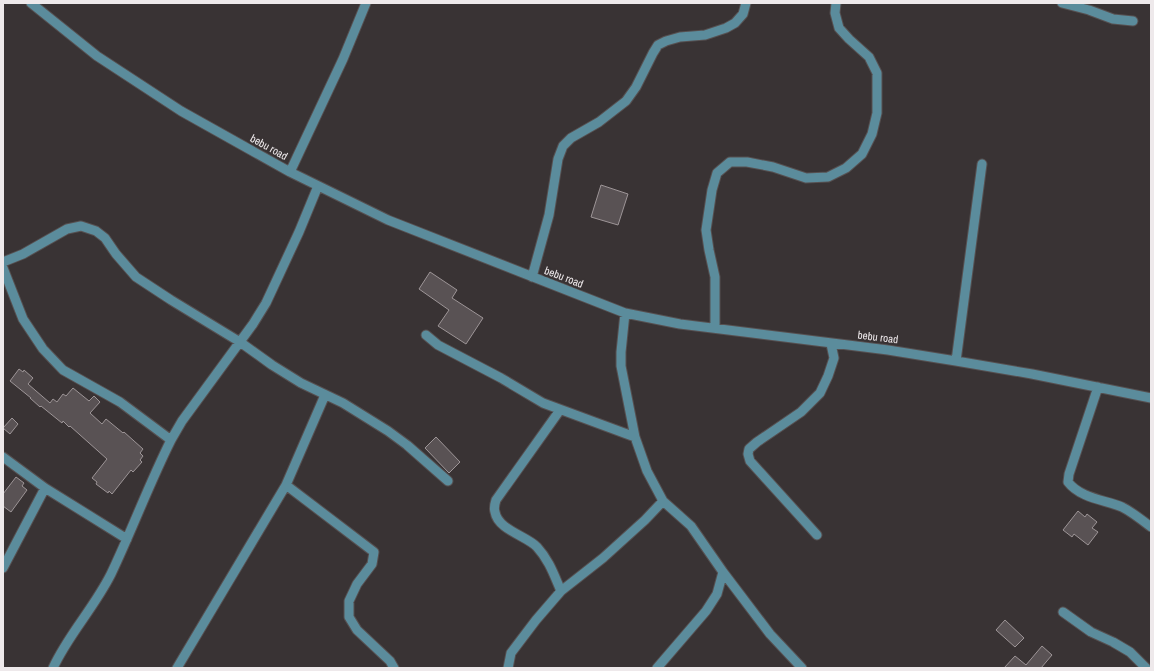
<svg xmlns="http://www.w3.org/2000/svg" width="1154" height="671" font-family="'Archivo Narrow',sans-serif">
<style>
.building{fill:#595254;stroke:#9d9597}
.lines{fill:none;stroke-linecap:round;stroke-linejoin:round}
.minor-casing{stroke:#565051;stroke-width:11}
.minor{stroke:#5b8c9c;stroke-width:9}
.labels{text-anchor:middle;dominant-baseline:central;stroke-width:4;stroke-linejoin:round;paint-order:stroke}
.street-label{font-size:11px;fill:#eee9eb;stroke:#393334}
</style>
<rect width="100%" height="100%" fill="#393334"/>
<path class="building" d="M601 185 628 194 618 225 591 217Z
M430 272 457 290 452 298 483 318 466 344 438 326 449 310 419 289Z
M19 369 23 372 24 370 33 378 28 384 50 403 53 399 57 402 63 394 66 396 73 388 89 401 94 396 100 402 90 413 102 424 106 419 123 433 124 432 143 449 140 453 143 456 140 460 142 462 133 472 131 470 112 494 109 491 108 493 96 484 97 482 92 478 107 459 70 426 69 427 63 421 62 423 41 406 40 407 30 398H31L10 381Z
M12 418 18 424 10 434 3 428Z
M436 437 460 462 449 473 425 448Z
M16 477 24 483 22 486 27 490 11 512 3 506V494Z
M1078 511 1085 517 1087 514 1097 522 1092 528 1098 532 1088 545 1074 534 1072 537 1063 530Z
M1005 620 1024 638 1015 647 996 630Z
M1042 646 1052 655 1041 668H1004L1015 656 1026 665Z"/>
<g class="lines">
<defs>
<path id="minor" d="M31 3 97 56 181 111 290 172 388 220 625 313 680 324 888 350 956 361 1032 374 1151 398
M1062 3 1089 10 1113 19 1133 21
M290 172 343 59 366 3
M3 262 23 254 67 229 81 226 96 231 105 238 116 254 136 277 171 300 240 342 272 365 301 383 343 403 388 431 407 445 448 481
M3 268 23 319 43 349 63 370 120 402 171 440
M532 277 549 215 558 159 563 146 571 138 599 122 626 101 636 87 653 53 658 45 666 41 680 37 705 35 726 28 735 23 743 14 746 3
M715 328V277L709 250 706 230 712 190 717 173 730 162H747L773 167 806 178 828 177 846 168 862 154 872 134 877 113V73L869 57 849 39 839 28 835 13 836 3
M426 335 438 345 501 378 543 403 635 437
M956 361 982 164
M1098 387 1069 474 1068 482C1080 498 1105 500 1122 507 1132 512 1142 520 1151 527
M560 410 496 500C495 503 494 509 495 512 498 530 527 536 537 547 549 560 554 575 561 591
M3 457 45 488 127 539
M286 485 374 552 372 564 357 584 349 601V617L357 630 390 661 394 668
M663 501 691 526 723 572 770 634 802 668
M817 535 750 461 748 454 749 449 757 442 801 412 820 393 828 376 834 358 831 344
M3 568 45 488
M1063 612 1091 632 1113 642 1130 652 1146 668
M53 668C68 635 94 608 111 574 132 530 149 484 171 440L182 421 253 324 266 303 299 232 318 186
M177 668 286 485 325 395
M508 668 511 653 536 620 561 591 603 558 645 520 663 501 647 471 635 437 621 366V352L625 313
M657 668 706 611 717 594 723 572"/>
</defs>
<use href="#minor" class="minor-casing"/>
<use href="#minor" class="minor"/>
</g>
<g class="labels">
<g class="street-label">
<text transform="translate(269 147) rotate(29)">bebu road</text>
<text transform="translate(564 277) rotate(21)">bebu road</text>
<text transform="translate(878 337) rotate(7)">bebu road</text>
</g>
</g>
<rect width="1154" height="671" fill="none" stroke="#eee9eb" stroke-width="8"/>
</svg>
